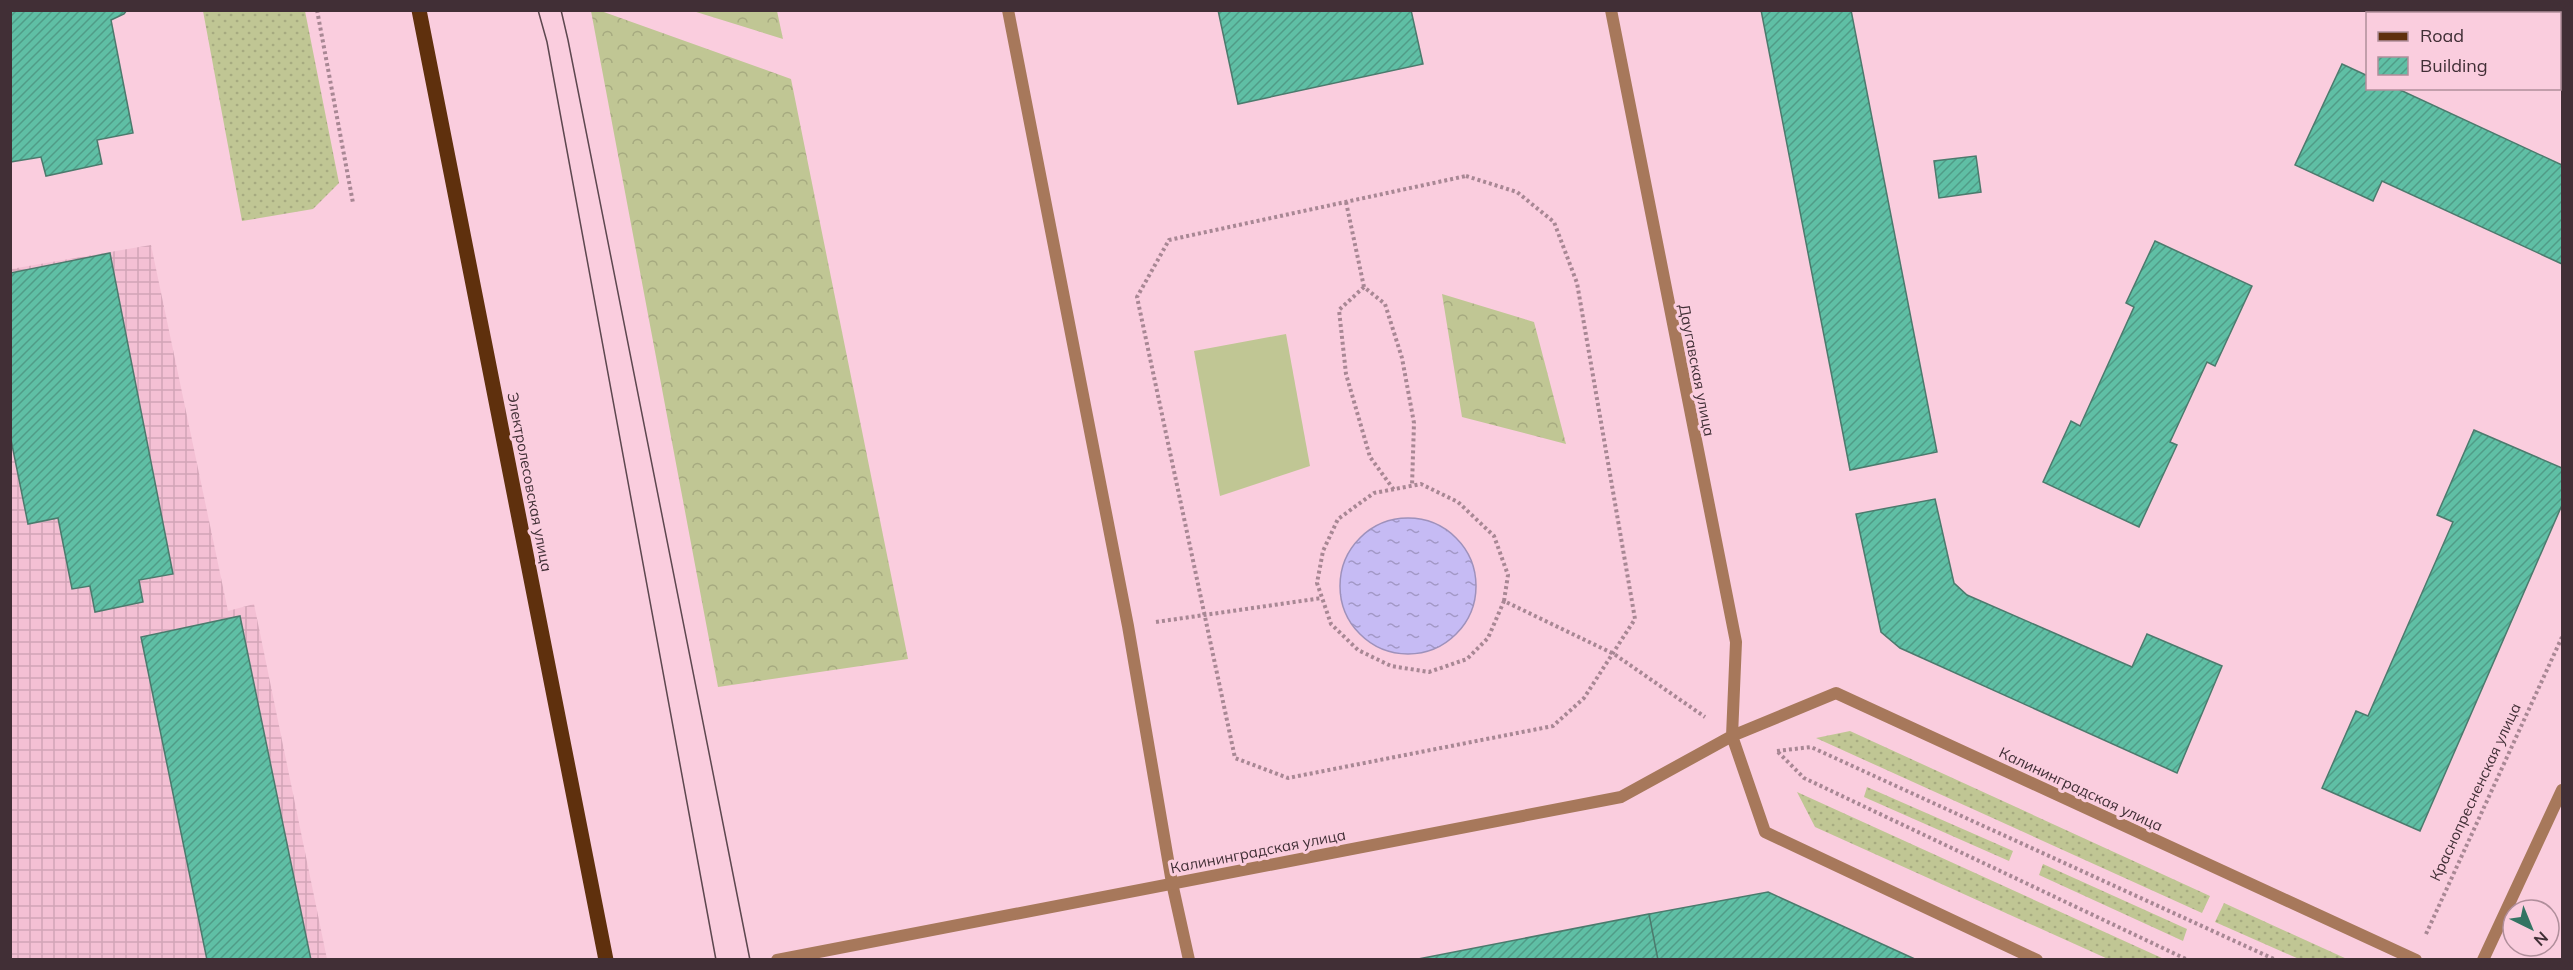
<svg xmlns="http://www.w3.org/2000/svg" width="2573" height="970" font-family="Mulish,sans-serif">
<style>
.industrial{fill:url(#industrial-grid)}
.grass{fill:url(#grass-dots)}
.forest{fill:url(#forest-crowns)}
.pitch{fill:#c0c694}
.water{fill:url(#water-ripples);stroke:#9e91bb;stroke-width:1.5}
.building{fill:url(#building-hatch);stroke:#4c7a6d;stroke-width:1.5}
.lines{fill:none;stroke-linecap:round;stroke-linejoin:round}
.path{stroke:#a88794;stroke-width:4;stroke-dasharray:3 3;stroke-linecap:butt}
.service{stroke:#a7785b;stroke-width:12}
.minor{stroke:#a7785b;stroke-width:12}
.tertiary{stroke:#a7785b;stroke-width:12}
.primary{stroke:#5f300d;stroke-width:15}
.tram{stroke:#5d474f;stroke-width:1.5}
.labels{text-anchor:middle;dominant-baseline:central;stroke-width:6;stroke-linejoin:round;paint-order:stroke}
.street-label{font-size:15px;fill:#412f36;stroke:#facdde}
</style>
<defs>
<pattern id="industrial-grid" width="8" height="8" patternUnits="userSpaceOnUse" patternTransform="scale(1.5)"><rect width="8" height="8" fill="#f4c0d4"/><path d="M0 4h8M4 0v8" fill="none" stroke="#d2a5b7"/></pattern>
<pattern id="grass-dots" width="8" height="8" patternUnits="userSpaceOnUse" patternTransform="scale(1.5)"><rect width="8" height="8" fill="#c0c694"/><path d="M2 2h.1M6 6h.1" fill="none" stroke="#a6aa80" stroke-width="1.8" stroke-linecap="round"/></pattern>
<pattern id="forest-crowns" width="20" height="18" patternUnits="userSpaceOnUse" patternTransform="scale(1.5)"><rect width="20" height="18" fill="#c0c694"/><path d="M2 6a3 3 0 1 1 6 0M12 15a3 3 0 1 1 6 0" fill="none" stroke="#a6aa80"/></pattern>
<pattern id="water-ripples" width="26" height="14" patternUnits="userSpaceOnUse" patternTransform="scale(1.5)"><rect width="26" height="14" fill="#c6bbf4"/><path d="M2 4q2-2 4 0t4 0M15 11q2-2 4 0t4 0" fill="none" stroke="#a298c6"/></pattern>
<pattern id="building-hatch" width="6" height="6" patternUnits="userSpaceOnUse" patternTransform="scale(1.5)"><rect width="6" height="6" fill="#5fbfa5"/><path d="M-1 1l2-2M0 6l6-6M5 7l2-2" fill="none" stroke="#509c87"/></pattern>
</defs>
<rect width="100%" height="100%" fill="#facdde"/>
<path class="industrial" d="M151 245 228 611 254 604 327 959 11 960V269Z"/>
<path class="grass" d="M203 11H305L339 183 313 209 242 221Z
M1850 731 2210 896 2202 913 1816 738Z
M1867 787 2013 851 2009 861 1864 797Z
M1797 792 2164 959H2108L1815 827Z
M2043 864 2187 929 2183 941 2039 875Z
M2224 903 2347 959H2299L2215 922Z"/>
<path class="forest" d="M591 11H601L791 79 908 659 718 687Z
M693 11H777L783 39Z
M1442 294 1534 322 1566 444 1462 417Z"/>
<path class="pitch" d="M1286 334 1310 466 1220 496 1194 351Z"/>
<path class="water" d="M1340 586a68 68 0 1 1 136 0a68 68 0 1 1-136 0Z"/>
<path class="building" d="M10 10H127L124 14 111 20 133 133 97 140 102 164 46 176 41 157 10 162Z
M1218 10H1411L1423 64 1238 104Z
M1761 10H1851L1937 452 1850 470Z
M2342 64 2368 76V88H2396L2562 165V264L2382 181 2373 201 2295 165Z
M1976 156 1981 192 1939 198 1934 161Z
M2155 241 2252 286 2215 366 2207 362 2170 442 2177 445 2139 527 2043 482 2071 421 2080 426 2134 307 2126 303Z
M110 253 173 574 139 580 143 602 95 612 90 586 72 589 58 518 28 524 10 435V273Z
M2474 430 2562 468V505L2420 831 2322 788 2356 711 2368 716 2453 522 2437 515Z
M1935 499 1954 583 1967 595 2132 667 2147 634 2222 666 2177 773 1900 648 1881 632 1856 514Z
M240 616 311 960H207L141 637Z
M1768 892 1917 960H1658L1649 914Z
M1649 914 1658 960H1413Z"/>
<g class="lines">
<path class="path" d="M317 10 353 203
M1466 176 1517 192 1554 222 1577 283 1635 619 1584 698 1553 726 1288 778 1235 758 1137 297 1169 240Z
M1346 202 1364 287 1385 304 1402 358 1414 423 1412 486
M1364 287 1339 310 1346 374 1370 457 1394 490
M1504 601 1508 575 1494 536 1458 502 1421 484 1374 493 1338 519 1323 551 1317 583 1331 624 1358 650 1391 666 1429 672 1467 659 1488 638 1504 601 1614 654 1705 717
M1156 622 1322 598
M1777 751 1811 747 2276 960
M1778 752 1804 778 2188 960
M2426 934 2562 637"/>
<path class="service" d="M1008 10 1128 626 1172 883 1189 960"/>
<path class="minor" d="M1611 10 1736 642 1732 736 1765 832 2037 960
M777 960 1621 797 1732 736 1836 693 2416 960"/>
<path class="tertiary" d="M2483 960 2562 790"/>
<path class="primary" d="M419 10 606 960"/>
<path class="tram" d="M538 10 547 42 716 960
M561 10 568 40 750 960"/>
</g>
<g class="labels">
<g class="street-label">
<text transform="translate(1697 370) rotate(79)">Даугавская улица</text>
<text transform="translate(530 482) rotate(79)">Электролесовская улица</text>
<text transform="translate(2081 789) rotate(25)">Калининградская улица</text>
<text transform="translate(2475 792) rotate(-65)">Краснопресненская улица</text>
<text transform="translate(1258 851) rotate(-11)">Калининградская улица</text>
</g>
</g>
<rect width="2573" height="970" fill="none" stroke="#412f36" stroke-width="24"/>
<rect x="2366" y="12" width="195" height="78" fill="#facdde" stroke="#b08e9b" stroke-width="1.5"/>
<rect x="2378" y="32" width="30" height="9" fill="#5f300d" stroke="#b08e9b" stroke-width="1.5"/>
<text x="2420" y="42" font-size="18" fill="#412f36">Road</text>
<rect x="2378" y="57" width="30" height="18" fill="url(#building-hatch)" stroke="#b08e9b" stroke-width="1.5"/>
<text x="2420" y="72" font-size="18" fill="#412f36">Building</text>
<g transform="translate(2531 928) rotate(137)"><circle r="28" fill="#facdde" stroke="#b08e9b" stroke-width="1.5"/>
<path d="M0-4.5L10 22L0 15L-10 22Z" fill="#347463"/>
<text y="-9" font-size="16" font-weight="bold" text-anchor="middle" fill="#412f36">N</text>
</g>
</svg>
